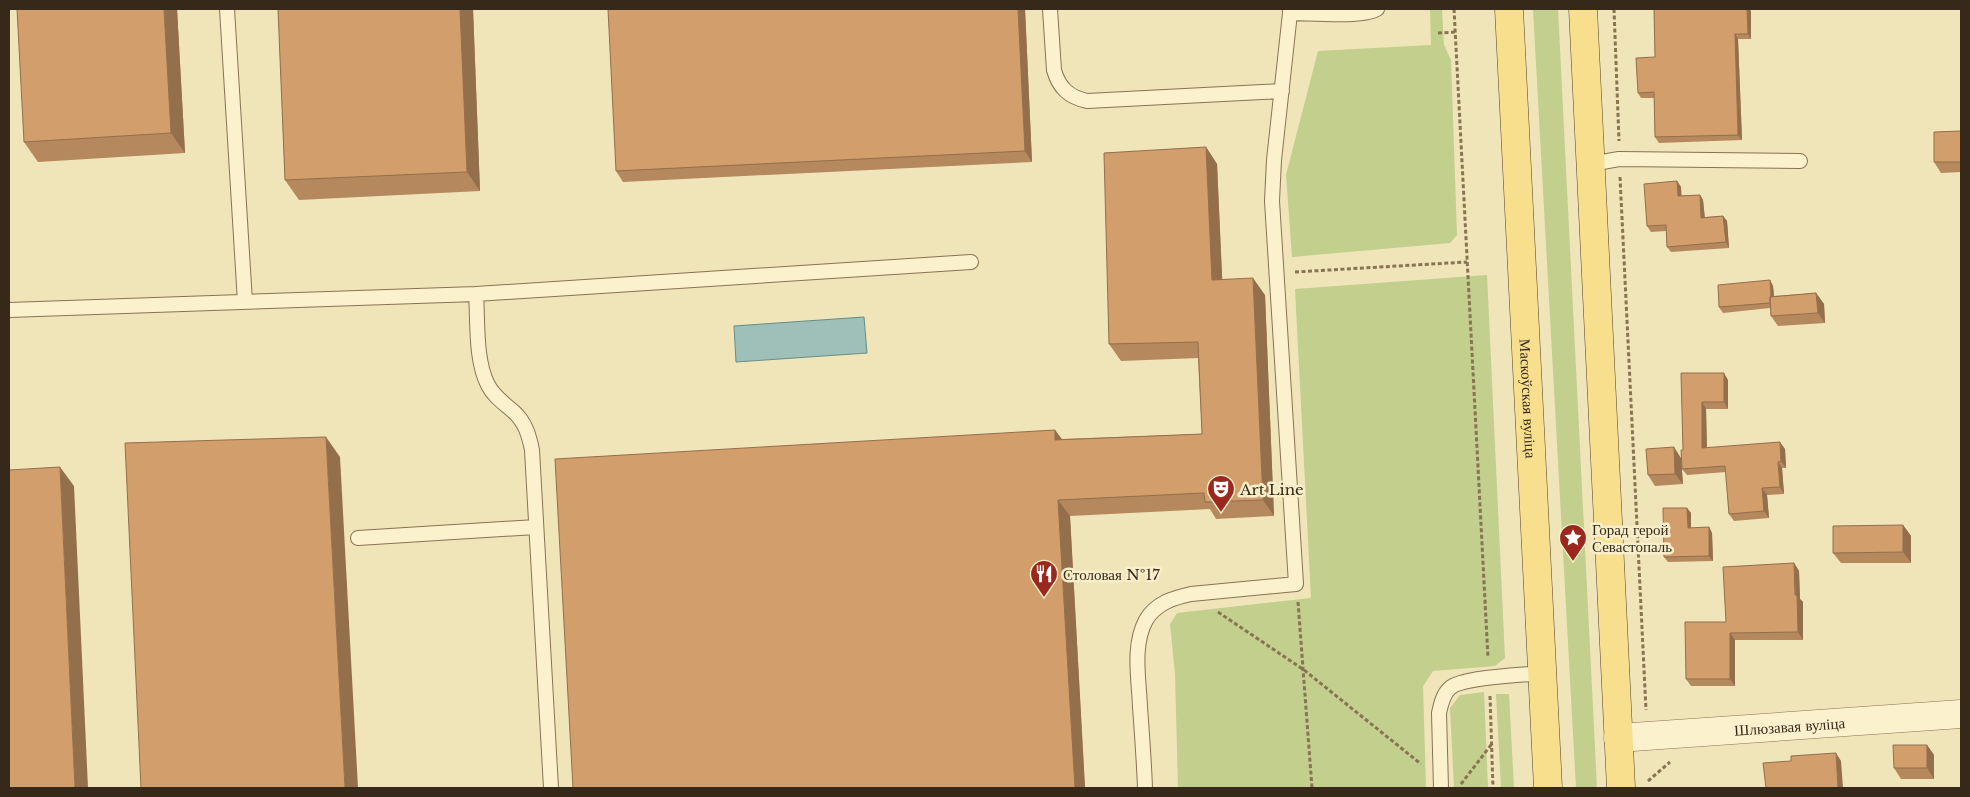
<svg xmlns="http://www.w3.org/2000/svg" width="1970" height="797" font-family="'Libre Baskerville',serif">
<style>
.green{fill:#c2cf8d}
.water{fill:#9ec0b9;stroke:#668e87}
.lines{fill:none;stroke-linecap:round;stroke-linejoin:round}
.service-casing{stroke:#887353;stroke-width:16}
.minor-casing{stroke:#887353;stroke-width:29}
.primary-casing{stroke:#554028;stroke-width:29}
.path{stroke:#887353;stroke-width:3;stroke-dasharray:4 2.5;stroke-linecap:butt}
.service{stroke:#fbf1cd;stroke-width:14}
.minor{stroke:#fbf1cd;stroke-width:28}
.primary{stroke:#f8df8d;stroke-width:28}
.wall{fill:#b5885d}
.shaded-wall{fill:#936f4c}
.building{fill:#d29e6c;stroke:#936f4c}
.labels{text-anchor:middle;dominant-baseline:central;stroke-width:5;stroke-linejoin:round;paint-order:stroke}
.street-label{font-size:15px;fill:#362919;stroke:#f8eec9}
.poi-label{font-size:15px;fill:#362919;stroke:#f8eec9;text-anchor:start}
</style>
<rect width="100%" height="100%" fill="#f0e4b9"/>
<path class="green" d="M1430 9H1442L1444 45 1451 60 1457 235 1450 243 1292 257 1286 175 1318 51 1431 45Z
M1533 9H1558L1597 788H1576Z
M1487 275 1505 658 1495 666 1433 671 1423 686 1426 788H1178L1175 674 1170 624 1177 613 1311 598 1295 289Z
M1484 692 1488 788H1454L1450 708 1460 695Z
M1496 694H1509L1514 788H1501Z"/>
<path class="water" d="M864 317 867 353 736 362 734 326Z"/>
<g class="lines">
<defs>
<path id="service" d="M227 9 245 302
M1050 9 1054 70C1059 88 1069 97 1087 101L1282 91
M1290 9V13C1310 13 1362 18 1377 9
M1591 164 1619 159 1800 161
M476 294C478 321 475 360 488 385 494 397 504 403 514 412 525 422 529 435 532 450L551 788
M9 310 476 294 971 262
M358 538 536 527
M1145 788C1144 761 1142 734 1140 707 1139 679 1132 646 1146 620 1156 603 1173 598 1191 594L1296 584 1272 201 1274 160 1290 13
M1441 788 1439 713C1441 704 1443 694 1450 688 1462 677 1523 675 1543 673"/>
<g id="minor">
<path id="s1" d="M1618 738 1961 714"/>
</g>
<g id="primary">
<path id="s2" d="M1509 9 1548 788"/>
<path d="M1583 9 1621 788"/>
</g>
</defs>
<use href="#service" class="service-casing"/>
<use href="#minor" class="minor-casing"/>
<use href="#primary" class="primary-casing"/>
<path class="path" d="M1454 9 1488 658
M1614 9 1619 141
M1438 33 1456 32
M1620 177 1646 710
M1295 272 1467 262
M1298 602 1312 788
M1218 612 1304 670 1421 764
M1490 696 1493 788
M1648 781 1670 762
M1461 784 1491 745"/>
<use href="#service" class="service"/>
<use href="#minor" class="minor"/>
<use href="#primary" class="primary"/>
</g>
<path class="wall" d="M177 9 185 153 38 162 24 142Z
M278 9H473L480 191 299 200 285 180Z
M1025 9 1032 162 623 182 616 171Z
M1654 9H1749L1751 11V39H1738L1742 140 1659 143 1655 137 1654 98H1641L1638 93 1655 57Z
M1961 131V172L1941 173 1934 162Z
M1206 147 1217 164 1222 279 1265 295 1274 516 1216 519 1210 509 1070 516 1085 788H573L1055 430 1062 439 1202 434 1198 358 1121 361 1109 344Z
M1677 181 1681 187V196L1700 195 1703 200 1705 217 1723 216 1727 221 1729 248 1671 252 1667 247 1666 231 1651 232 1647 226Z
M1770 280 1773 286 1774 296 1816 293 1824 304 1825 323 1778 326 1771 316 1770 308 1723 313 1719 307Z
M1681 373 1728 380V409H1706L1707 448 1785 449 1786 468H1782L1784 494 1767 495 1769 518 1734 521 1729 514 1726 472 1687 475 1682 469 1681 459 1683 484 1655 486 1648 475 1681 458 1683 450Z
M1687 508 1691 513V528L1709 527 1712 533 1713 561 1668 562 1664 557Z
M1903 525 1911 536V563H1841L1833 553Z
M1794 563 1799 571 1800 599 1803 602V640H1735V686H1691L1686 679 1726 622Z
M1927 745 1934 755V779H1901L1894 768Z"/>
<path class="shaded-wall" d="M164 9H177L185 153 171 133Z
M460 9H473L480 191 467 172Z
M1018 9H1025L1032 162 1025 151Z
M1747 9H1749L1751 11V39L1748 34Z
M1735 34 1738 39 1742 140 1738 135Z
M1206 147 1217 164 1223 296 1212 280Z
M1677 181 1681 187 1682 202 1678 196Z
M1700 195 1703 200 1705 223 1701 218Z
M1723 216 1727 221 1729 248 1726 242Z
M1253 278 1265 295 1274 516 1263 500Z
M1770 280 1773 286 1775 308 1771 302Z
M1816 293 1824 304 1825 323 1818 313Z
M1724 373 1728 380V409L1724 402Z
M1702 402 1706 409 1707 455 1702 448Z
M1055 430 1067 447 1055 440Z
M326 437 340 457 358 788H345Z
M1780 442 1785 449 1786 468 1781 461Z
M1674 447 1681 458 1683 484 1675 474Z
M1778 462 1782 468 1784 494 1780 487Z
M60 467 74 486 88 788H75Z
M1762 488 1767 495 1769 518 1764 511Z
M1058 500 1070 516 1085 788H1075Z
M1687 508 1691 513V533L1688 528Z
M1903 525 1911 536V563L1903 552Z
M1709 527 1712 533 1713 561 1709 556Z
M1794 563 1799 571 1800 599 1803 602V640L1798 632Z
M1730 633 1735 640V686L1730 679Z
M1927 745 1934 755V779L1927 768Z
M1836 753 1841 761 1843 788H1838Z"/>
<path class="building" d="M17 9H164L171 133 24 142Z
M278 9H460L467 172 285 180Z
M608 9H1018L1025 151 616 171Z
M1654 9H1747L1748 34H1735L1738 135 1655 137 1654 92 1638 93 1636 58 1655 57Z
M1961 131V162H1934V132Z
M1206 147 1212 280 1253 278 1263 500 1205 502 1204 493 1058 500 1075 788H573L555 459 1055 430V440L1202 434 1198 342 1109 344 1104 153Z
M1677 181 1678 196 1700 195 1701 218 1723 216 1726 242 1667 247 1666 225 1647 226 1644 184Z
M1770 280 1771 297H1770V303L1719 307 1718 285Z
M1816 293 1818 313 1771 316 1770 297Z
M1681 373H1724V402H1702V448L1780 442 1781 461 1778 462 1780 487 1762 488 1764 511 1729 514 1725 466 1682 469 1681 450H1683Z
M326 437 345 788H141L125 443Z
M1674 447 1675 474 1648 475 1646 449Z
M60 467 75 788H9V470Z
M1663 508H1687L1688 528 1709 527V556L1664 557Z
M1903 525V552L1833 553V526Z
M1794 563 1795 595H1797L1798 632 1730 633V679H1686L1685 622H1726L1723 567Z
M1893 745H1927V768H1894Z
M1836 753 1838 788H1766L1763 763 1791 761V756Z"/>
<defs>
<symbol id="theatre-pin" viewBox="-11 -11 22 30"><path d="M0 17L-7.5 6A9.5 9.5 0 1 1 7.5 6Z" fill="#9b281f" stroke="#f8eec9"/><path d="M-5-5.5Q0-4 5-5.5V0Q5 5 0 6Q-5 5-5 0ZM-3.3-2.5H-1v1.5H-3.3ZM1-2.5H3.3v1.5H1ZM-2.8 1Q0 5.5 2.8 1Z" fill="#fff"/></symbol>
<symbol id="sight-pin" viewBox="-11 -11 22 30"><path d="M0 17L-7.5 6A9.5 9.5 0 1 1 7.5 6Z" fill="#9b281f" stroke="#f8eec9"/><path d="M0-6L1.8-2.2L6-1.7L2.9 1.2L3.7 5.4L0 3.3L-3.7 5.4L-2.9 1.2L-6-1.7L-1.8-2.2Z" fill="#fff"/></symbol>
<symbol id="restaurant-pin" viewBox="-11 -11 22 30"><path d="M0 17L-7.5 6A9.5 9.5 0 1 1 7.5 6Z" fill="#9b281f" stroke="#f8eec9"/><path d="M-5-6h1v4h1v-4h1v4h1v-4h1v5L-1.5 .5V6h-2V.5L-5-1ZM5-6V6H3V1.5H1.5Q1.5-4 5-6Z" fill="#fff"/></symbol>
</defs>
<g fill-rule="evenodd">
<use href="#theatre-pin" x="1205" y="473" width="32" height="43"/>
<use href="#sight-pin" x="1557" y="522" width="32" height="43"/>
<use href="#restaurant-pin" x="1028" y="558" width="32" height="43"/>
</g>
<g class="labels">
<g class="street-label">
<text stroke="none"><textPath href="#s2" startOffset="390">Маскоўская вуліца</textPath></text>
<text stroke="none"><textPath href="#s1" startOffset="172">Шлюзавая вуліца</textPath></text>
</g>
<g class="poi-label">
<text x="1240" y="489">Art Line</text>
<text x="1592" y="529">Горад герой<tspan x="1592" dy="17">Севастопаль</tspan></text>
<text x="1063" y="574">Столовая №17</text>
</g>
</g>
<rect width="1970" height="797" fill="none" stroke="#362919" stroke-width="20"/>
</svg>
